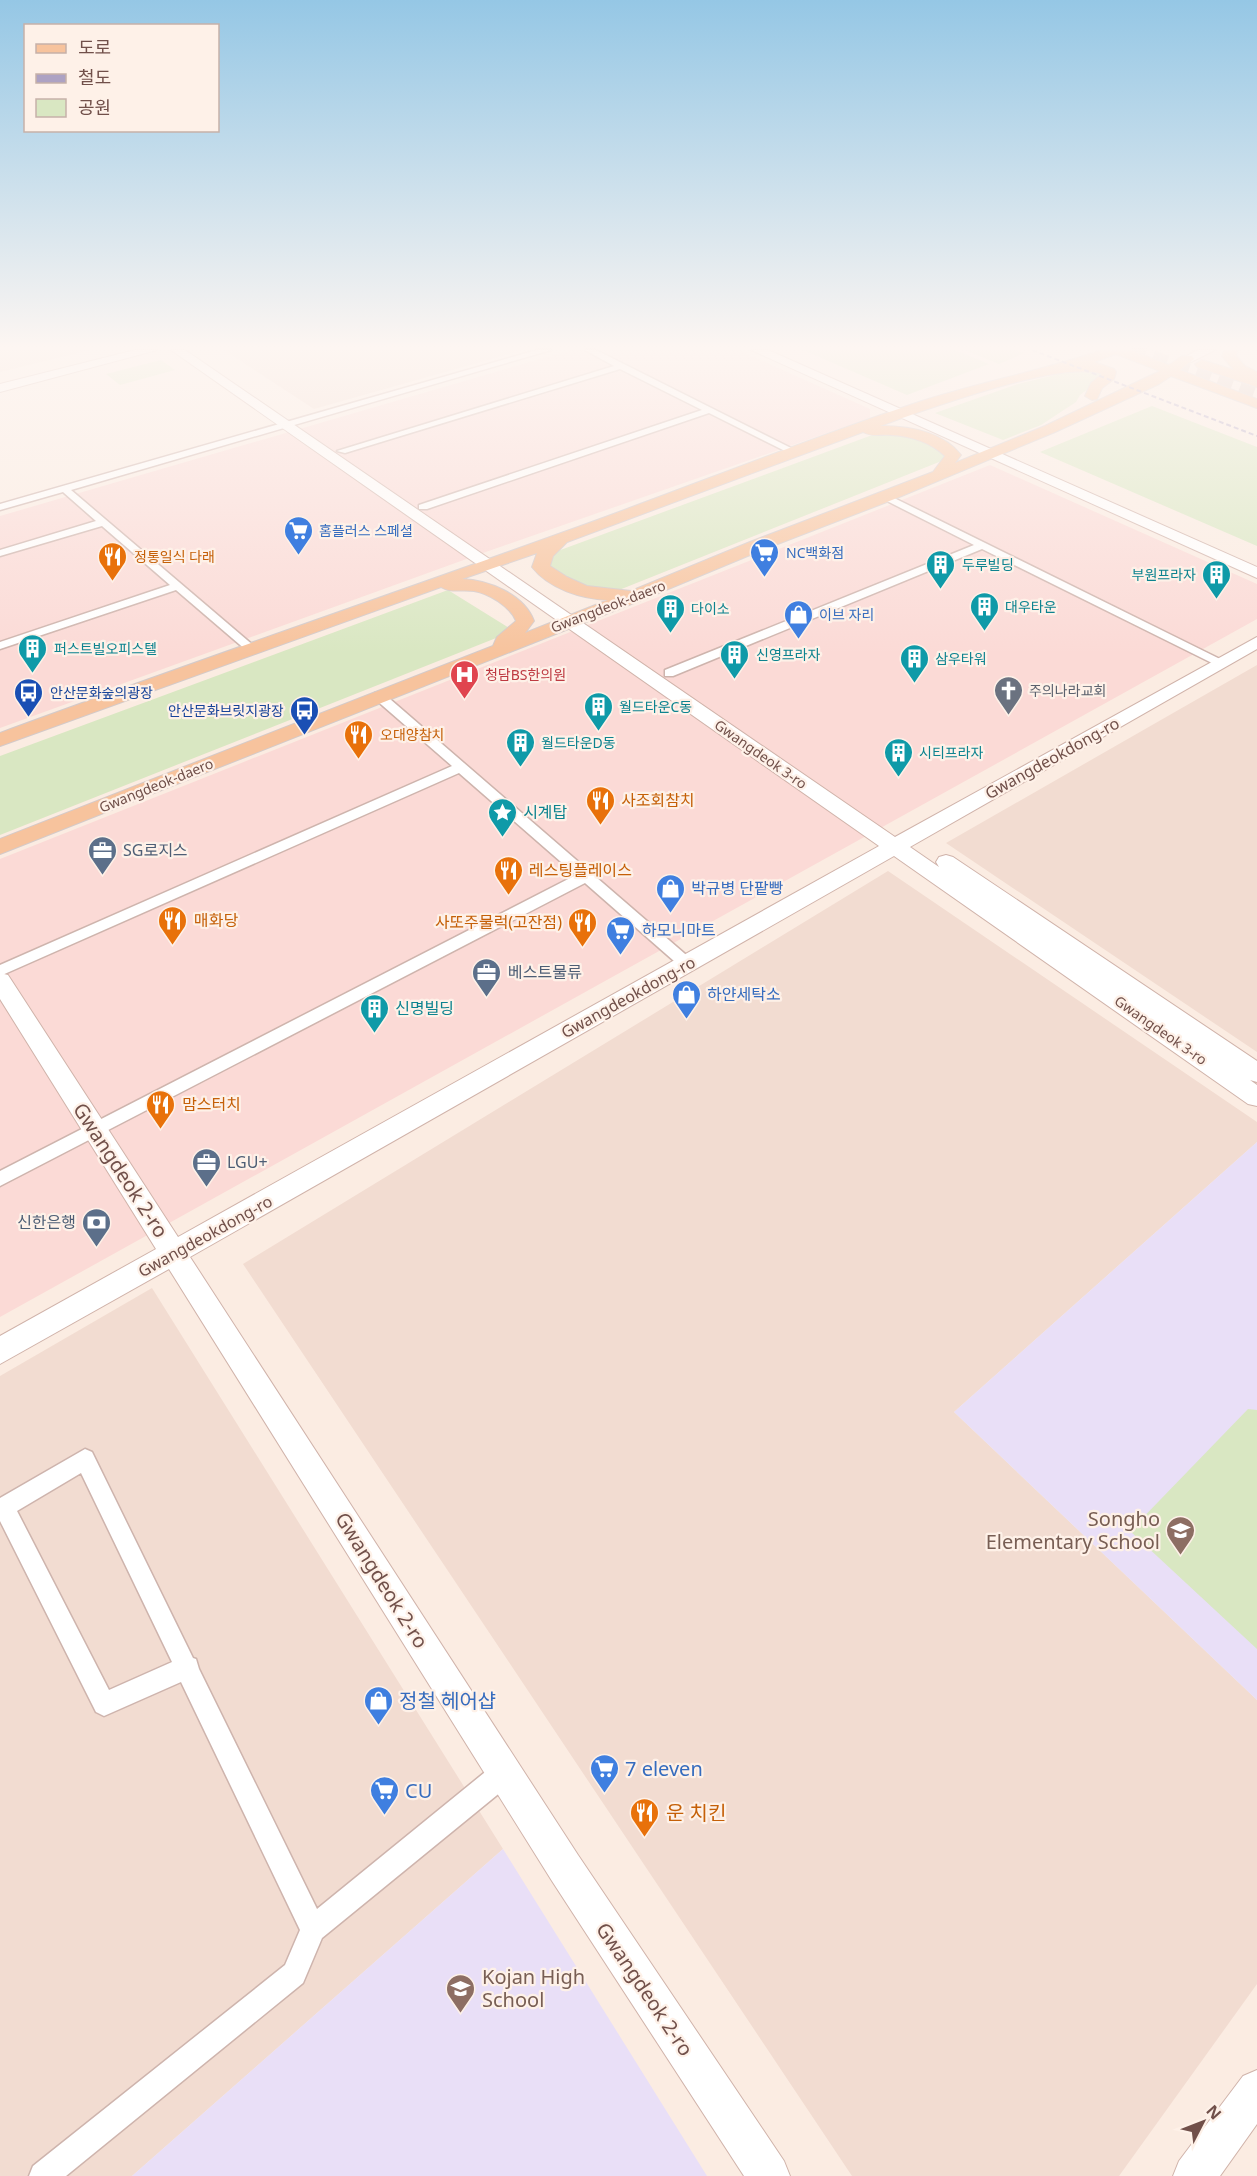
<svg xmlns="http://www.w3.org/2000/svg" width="1257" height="2176" font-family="'Noto Sans','Noto Sans KR',sans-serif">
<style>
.residential{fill:#f2dcd1}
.commercial{fill:#fbdad6}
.education{fill:#e9dff7}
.green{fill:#d9e7c2}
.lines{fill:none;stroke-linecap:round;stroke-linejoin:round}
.primary-tunnel{stroke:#d8c5bc;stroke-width:15;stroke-dasharray:15 8;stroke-linecap:butt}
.street-casing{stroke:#ceb4ad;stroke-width:3}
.secondary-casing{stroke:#d0b3aa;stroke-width:2}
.primary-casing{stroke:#d4cac9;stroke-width:2}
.street{fill:#fff;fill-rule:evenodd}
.secondary{fill:#fff;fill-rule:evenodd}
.primary{fill:#f7c39d;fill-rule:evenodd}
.rail{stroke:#ada2c3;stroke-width:2;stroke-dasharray:5 3;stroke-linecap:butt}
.labels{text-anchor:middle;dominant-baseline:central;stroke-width:4.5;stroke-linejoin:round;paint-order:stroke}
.far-shop-label{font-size:14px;fill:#366cbe;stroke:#fef1e8;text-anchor:start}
.far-food-label{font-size:14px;fill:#c56008;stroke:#fef1e8;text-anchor:start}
.far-culture-label{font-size:14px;fill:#0d838f;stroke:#fef1e8;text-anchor:start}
.far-street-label{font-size:14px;fill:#71504a;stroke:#fef1e8}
.far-health-label{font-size:14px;fill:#be3a42;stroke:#fef1e8;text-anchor:start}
.far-worship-label{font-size:14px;fill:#5b616d;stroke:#fef1e8;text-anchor:start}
.far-transit-label{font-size:14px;fill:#164399;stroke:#fef1e8;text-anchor:start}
.street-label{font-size:16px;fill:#71504a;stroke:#fef1e8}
.food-label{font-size:16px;fill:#c56008;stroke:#fef1e8;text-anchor:start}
.culture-label{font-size:16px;fill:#0d838f;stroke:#fef1e8;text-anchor:start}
.service-label{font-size:16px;fill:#4e5e75;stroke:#fef1e8;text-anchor:start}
.shop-label{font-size:16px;fill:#366cbe;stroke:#fef1e8;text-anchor:start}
.near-street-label{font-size:20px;fill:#71504a;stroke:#fef1e8}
.near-education-label{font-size:20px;fill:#785e54;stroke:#fef1e8;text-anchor:end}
.near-shop-label{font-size:20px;fill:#366cbe;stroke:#fef1e8;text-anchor:start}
.near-food-label{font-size:20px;fill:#c56008;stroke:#fef1e8;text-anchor:start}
</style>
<rect width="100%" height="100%" fill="#fbece2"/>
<path class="residential" d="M0 350H90L0 372Z
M224 350H523L314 409Z
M1257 665V1052L946 843Z
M888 871 1257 1122V1142L954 1412 1257 1700V1984L1119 2176H852L243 1264Z
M152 1288 503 1849 132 2176H0V1376Z"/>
<path class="commercial" d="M571 350H738L870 409V418L483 553 0 728V516Z
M990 465 1257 584V619L0 1317V859Z"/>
<path class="education" d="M1257 1142V1700L954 1412Z
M503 1849 707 2176H132Z"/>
<path class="green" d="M803 350H955L989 364 907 395Z
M965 350H1016L1024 353 999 364Z
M161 360 175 370 120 385 106 374Z
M1079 369 1103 373 1102 378 1080 395 1076 402 1041 425 1003 440 935 413 1018 384Z
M1152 406 1257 447V546L1040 452Z
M901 432 938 448 947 455 944 460 619 590 581 588 549 568 555 552 875 434Z
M448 590 514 631 0 835V756Z
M1248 1409 1257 1410V1649L1130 1531Z"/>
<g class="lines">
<path class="primary-tunnel" d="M1131 350 1257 396"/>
<defs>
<path id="street" d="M537 350H551L71 490 254 646V650H246L176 590 0 649V642L170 585 102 526 0 556V550L96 521 63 492 0 510V504Z
M585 350H596L801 453 793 455 709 413 427 509H419V505L702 410 620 369 345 453 337 451 614 366Z
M886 494 1224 661 1226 663 1220 667 1216 665 982 549 673 676H665V670L974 545 883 499V495Z
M379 692 383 693 692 960 695 964 692 968H682L585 883 0 1186V1171L576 875 459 773 0 976V965L452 766 375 699V693Z
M85 1449 92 1452 193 1658 196 1659 199 1669 317 1909 495 1764 504 1761 513 1764 516 1773 513 1782 322 1938 303 1983 66 2176H29L33 2166 285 1965 300 1930 181 1682 104 1716 96 1712 0 1521V1498ZM81 1473 172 1662 109 1690 17 1511Z"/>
<path id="secondary" d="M135 350H157L0 392V384Z
M171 350H185L895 837 1257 637V649L910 847 939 867 936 862 939 857 946 855 953 857 1257 1061V1082L1250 1080 1257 1085V1106L1248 1104 894 856 190 1257 578 1855 784 2161 790 2176H744L552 1881 169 1269 0 1364V1336L156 1249 0 999V973L8 975 178 1237 879 846Z
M751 350H768L1257 567V578Z
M1198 350H1215L1191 362H1183L1181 359Z
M1257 2070V2124L1220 2176H1173L1179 2161 1243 2076Z"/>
<path id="primary" d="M1102 350H1130L1169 365 1182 356H1192L1194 359 1180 370 1257 399V408L1171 376 1159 384 1055 432 892 500 762 550 649 597 0 854V839L493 646 497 637 516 621C511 607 488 593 474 591 462 589 450 593 441 587L0 746V733C187 664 376 600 564 532 679 491 794 444 910 405 974 383 1039 372 1102 350ZM1116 354 1160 371 1045 426 955 463 961 455C942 431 908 426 880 426 924 410 1063 359 1102 374L1091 383 1085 396 1092 400 1097 399 1102 388 1114 379 1116 372 1114 369 1094 362ZM863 432C871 437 882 434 891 435 911 436 930 442 945 456L933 472 750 542 631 591 587 586 567 577 550 566 553 556 567 542ZM537 553 532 567C549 589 582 599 608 600L525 633 534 621C524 594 488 580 462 579Z
M1225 350H1238L1236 356 1245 366 1257 372V387L1197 367 1195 364 1202 360 1234 370 1222 356Z"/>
</defs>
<use href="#street" class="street-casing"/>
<use href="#secondary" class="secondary-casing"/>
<use href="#primary" class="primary-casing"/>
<use href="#street" class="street"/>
<use href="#secondary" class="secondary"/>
<use href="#primary" class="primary"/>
<path class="rail" d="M1032 350 1257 436"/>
</g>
<linearGradient id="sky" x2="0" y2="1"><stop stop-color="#95c7e5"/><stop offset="0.53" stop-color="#fdf6f2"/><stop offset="1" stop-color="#fdf6f2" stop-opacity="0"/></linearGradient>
<rect width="1257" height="655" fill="url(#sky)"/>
<defs>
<symbol id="supermarket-pin" viewBox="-11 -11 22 30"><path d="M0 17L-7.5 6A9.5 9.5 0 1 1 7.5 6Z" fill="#3f7fe0" stroke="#fef1e8"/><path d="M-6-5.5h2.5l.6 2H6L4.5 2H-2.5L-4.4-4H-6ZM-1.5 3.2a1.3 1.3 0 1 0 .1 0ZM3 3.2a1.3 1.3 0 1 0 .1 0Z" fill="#fff"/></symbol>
<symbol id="restaurant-pin" viewBox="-11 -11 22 30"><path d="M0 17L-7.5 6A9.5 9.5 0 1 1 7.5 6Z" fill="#e8710a" stroke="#fef1e8"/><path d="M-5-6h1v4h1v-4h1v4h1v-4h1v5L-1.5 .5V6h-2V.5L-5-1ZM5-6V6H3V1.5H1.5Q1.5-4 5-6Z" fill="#fff"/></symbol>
<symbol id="building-pin" viewBox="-11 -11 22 30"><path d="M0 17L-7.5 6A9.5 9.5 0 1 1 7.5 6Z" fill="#0f9aa8" stroke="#fef1e8"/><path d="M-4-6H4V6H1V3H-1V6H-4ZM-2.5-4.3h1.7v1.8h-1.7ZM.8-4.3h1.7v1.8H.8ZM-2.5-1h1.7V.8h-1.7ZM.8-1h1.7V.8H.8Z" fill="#fff"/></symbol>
<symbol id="shop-pin" viewBox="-11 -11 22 30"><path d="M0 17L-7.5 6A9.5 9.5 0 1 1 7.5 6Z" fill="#3f7fe0" stroke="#fef1e8"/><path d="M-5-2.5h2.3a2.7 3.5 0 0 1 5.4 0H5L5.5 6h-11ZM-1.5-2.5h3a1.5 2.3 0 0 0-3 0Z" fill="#fff"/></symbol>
<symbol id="hospital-pin" viewBox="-11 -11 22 30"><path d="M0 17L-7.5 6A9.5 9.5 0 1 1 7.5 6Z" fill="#e0444e" stroke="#fef1e8"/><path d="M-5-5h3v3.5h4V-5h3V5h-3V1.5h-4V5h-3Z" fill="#fff"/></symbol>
<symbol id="church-pin" viewBox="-11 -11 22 30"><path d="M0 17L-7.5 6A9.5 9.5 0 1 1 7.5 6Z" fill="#6b7280" stroke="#fef1e8"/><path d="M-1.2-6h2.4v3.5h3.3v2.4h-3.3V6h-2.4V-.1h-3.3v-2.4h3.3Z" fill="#fff"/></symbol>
<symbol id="bus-pin" viewBox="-11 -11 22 30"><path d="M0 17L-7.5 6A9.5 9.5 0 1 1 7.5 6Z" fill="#1a4fb4" stroke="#fef1e8"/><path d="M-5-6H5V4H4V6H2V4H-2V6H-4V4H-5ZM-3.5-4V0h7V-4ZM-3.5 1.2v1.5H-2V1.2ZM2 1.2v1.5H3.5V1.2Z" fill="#fff"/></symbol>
<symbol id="sight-pin" viewBox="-11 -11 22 30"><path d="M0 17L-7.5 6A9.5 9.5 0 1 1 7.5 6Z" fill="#0f9aa8" stroke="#fef1e8"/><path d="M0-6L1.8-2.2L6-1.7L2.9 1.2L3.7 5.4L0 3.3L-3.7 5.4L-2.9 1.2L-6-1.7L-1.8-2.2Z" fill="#fff"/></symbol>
<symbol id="office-pin" viewBox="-11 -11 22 30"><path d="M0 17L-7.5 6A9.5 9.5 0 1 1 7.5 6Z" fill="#5c6f8a" stroke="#fef1e8"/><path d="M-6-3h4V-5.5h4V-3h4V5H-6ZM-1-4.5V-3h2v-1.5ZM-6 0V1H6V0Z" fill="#fff"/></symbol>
<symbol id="bank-pin" viewBox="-11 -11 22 30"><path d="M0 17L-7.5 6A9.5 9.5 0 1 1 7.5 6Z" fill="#5c6f8a" stroke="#fef1e8"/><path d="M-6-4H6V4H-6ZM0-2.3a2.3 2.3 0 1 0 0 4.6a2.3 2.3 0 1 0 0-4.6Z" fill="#fff"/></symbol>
<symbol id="school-pin" viewBox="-11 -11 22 30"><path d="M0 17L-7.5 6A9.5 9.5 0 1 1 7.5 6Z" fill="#8d6e63" stroke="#fef1e8"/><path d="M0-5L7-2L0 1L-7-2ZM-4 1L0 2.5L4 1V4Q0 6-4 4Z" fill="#fff"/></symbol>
</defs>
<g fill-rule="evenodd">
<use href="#supermarket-pin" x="282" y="514" width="33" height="45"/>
<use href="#supermarket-pin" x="748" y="536" width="33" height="45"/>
<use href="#restaurant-pin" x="96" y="540" width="33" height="45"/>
<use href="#building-pin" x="924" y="548" width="33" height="45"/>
<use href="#building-pin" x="1200" y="558" width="33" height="45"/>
<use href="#building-pin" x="968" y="590" width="33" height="45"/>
<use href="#building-pin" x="654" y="592" width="33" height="45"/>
<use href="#shop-pin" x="782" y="598" width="33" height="45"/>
<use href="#building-pin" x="16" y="632" width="33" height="45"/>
<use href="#building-pin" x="718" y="638" width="33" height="45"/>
<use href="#building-pin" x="898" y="642" width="33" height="45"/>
<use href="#hospital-pin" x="448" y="658" width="33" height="45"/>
<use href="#church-pin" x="992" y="674" width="33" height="45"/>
<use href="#bus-pin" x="12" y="676" width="33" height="45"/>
<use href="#building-pin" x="582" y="690" width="33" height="45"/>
<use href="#bus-pin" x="288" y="694" width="33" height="45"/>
<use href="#restaurant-pin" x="342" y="718" width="33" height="45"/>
<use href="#building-pin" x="504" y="726" width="33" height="45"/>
<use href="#building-pin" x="882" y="736" width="33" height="45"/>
<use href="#restaurant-pin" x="584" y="784" width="33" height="45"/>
<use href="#sight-pin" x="486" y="796" width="33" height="45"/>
<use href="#office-pin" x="86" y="834" width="33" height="45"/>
<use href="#restaurant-pin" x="492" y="854" width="33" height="45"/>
<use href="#shop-pin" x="654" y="872" width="33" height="45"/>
<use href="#restaurant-pin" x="156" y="904" width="33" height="45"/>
<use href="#restaurant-pin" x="566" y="906" width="33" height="45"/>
<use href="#supermarket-pin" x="604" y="914" width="33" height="45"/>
<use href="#office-pin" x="470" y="956" width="33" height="45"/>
<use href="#shop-pin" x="670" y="978" width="33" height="45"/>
<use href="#building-pin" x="358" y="992" width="33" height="45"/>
<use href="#restaurant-pin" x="144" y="1088" width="33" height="45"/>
<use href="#office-pin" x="190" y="1146" width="33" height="45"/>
<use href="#bank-pin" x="80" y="1206" width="33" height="45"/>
<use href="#school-pin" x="1164" y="1514" width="33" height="45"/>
<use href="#shop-pin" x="362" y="1684" width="33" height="45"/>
<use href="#supermarket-pin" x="588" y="1752" width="33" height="45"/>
<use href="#supermarket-pin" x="368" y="1774" width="33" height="45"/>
<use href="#restaurant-pin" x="628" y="1796" width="33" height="45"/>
<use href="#school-pin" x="444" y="1972" width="33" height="45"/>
</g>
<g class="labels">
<g class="far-shop-label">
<text x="319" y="530">홈플러스 스페셜</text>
<text x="786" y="552">NC백화점</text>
<text x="819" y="614">이브 자리</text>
</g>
<g class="far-food-label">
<text x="134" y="556">정통일식 다래</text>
<text x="380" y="734">오대양참치</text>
</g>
<g class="far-culture-label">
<text x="962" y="564">두루빌딩</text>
<text x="1196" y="574" text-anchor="end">부원프라자</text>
<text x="1005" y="606">대우타운</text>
<text x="691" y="608">다이소</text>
<text x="54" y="648">퍼스트빌오피스텔</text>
<text x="756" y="654">신영프라자</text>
<text x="935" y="658">삼우타워</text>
<text x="619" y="706">월드타운C동</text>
<text x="541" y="742">월드타운D동</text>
<text x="919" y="752">시티프라자</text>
</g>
<g class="far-street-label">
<text transform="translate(608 606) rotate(-21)">Gwangdeok-daero</text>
<text transform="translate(761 754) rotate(35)">Gwangdeok 3-ro</text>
<text transform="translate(156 785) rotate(-22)">Gwangdeok-daero</text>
<text transform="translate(1161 1030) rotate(35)">Gwangdeok 3-ro</text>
</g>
<g class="far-health-label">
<text x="485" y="674">청담BS한의원</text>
</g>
<g class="far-worship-label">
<text x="1029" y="690">주의나라교회</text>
</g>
<g class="far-transit-label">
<text x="50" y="692">안산문화숲의광장</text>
<text x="284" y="710" text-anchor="end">안산문화브릿지광장</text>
</g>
<g class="street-label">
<text transform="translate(1052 758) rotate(-29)">Gwangdeokdong-ro</text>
<text transform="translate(628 997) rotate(-29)">Gwangdeokdong-ro</text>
<text transform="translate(205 1236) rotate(-29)">Gwangdeokdong-ro</text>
</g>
<g class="food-label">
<text x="621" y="800">사조회참치</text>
<text x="529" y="870">레스팅플레이스</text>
<text x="194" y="920">매화당</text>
<text x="562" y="922" text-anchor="end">사또주물럭(고잔점)</text>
<text x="182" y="1104">맘스터치</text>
</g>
<g class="culture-label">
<text x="523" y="812">시계탑</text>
<text x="395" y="1008">신명빌딩</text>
</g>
<g class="service-label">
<text x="123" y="850">SG로지스</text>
<text x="508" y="972">베스트물류</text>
<text x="227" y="1162">LGU+</text>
<text x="76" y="1222" text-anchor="end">신한은행</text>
</g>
<g class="shop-label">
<text x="691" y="888">박규병 단팥빵</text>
<text x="642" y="930">하모니마트</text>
<text x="707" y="994">하얀세탁소</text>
</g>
<g class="near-street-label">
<text transform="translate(121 1170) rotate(57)">Gwangdeok 2-ro</text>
<text transform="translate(382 1580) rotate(58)">Gwangdeok 2-ro</text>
<text transform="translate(645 1989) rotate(56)">Gwangdeok 2-ro</text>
</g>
<g class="near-education-label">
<text x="1160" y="1518">Songho<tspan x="1160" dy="23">Elementary School</tspan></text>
<text x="482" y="1976" text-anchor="start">Kojan High<tspan x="482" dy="23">School</tspan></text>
</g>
<g class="near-shop-label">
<text x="399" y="1700">정철 헤어샵</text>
<text x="625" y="1768">7 eleven</text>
<text x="405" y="1790">CU</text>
</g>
<g class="near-food-label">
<text x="666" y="1812">운 치킨</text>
</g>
</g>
<rect x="24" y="24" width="195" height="108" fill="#fef1e8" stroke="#c6b1a9" stroke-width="1.5"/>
<rect x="36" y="44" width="30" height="9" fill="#f7c39d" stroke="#c6b1a9" stroke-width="1.5"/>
<text x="78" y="54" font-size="18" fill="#71504a">도로</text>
<rect x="36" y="74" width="30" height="9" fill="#ada2c3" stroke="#c6b1a9" stroke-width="1.5"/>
<text x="78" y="84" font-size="18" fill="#71504a">철도</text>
<rect x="36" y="99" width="30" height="18" fill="#d9e7c2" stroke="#c6b1a9" stroke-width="1.5"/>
<text x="78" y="114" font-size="18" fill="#71504a">공원</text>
<g transform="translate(1203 2122) rotate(48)" stroke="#fef1e8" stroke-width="4.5" paint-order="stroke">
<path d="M0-4.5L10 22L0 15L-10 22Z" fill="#71504a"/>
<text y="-9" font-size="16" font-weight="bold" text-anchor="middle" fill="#71504a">N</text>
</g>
</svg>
